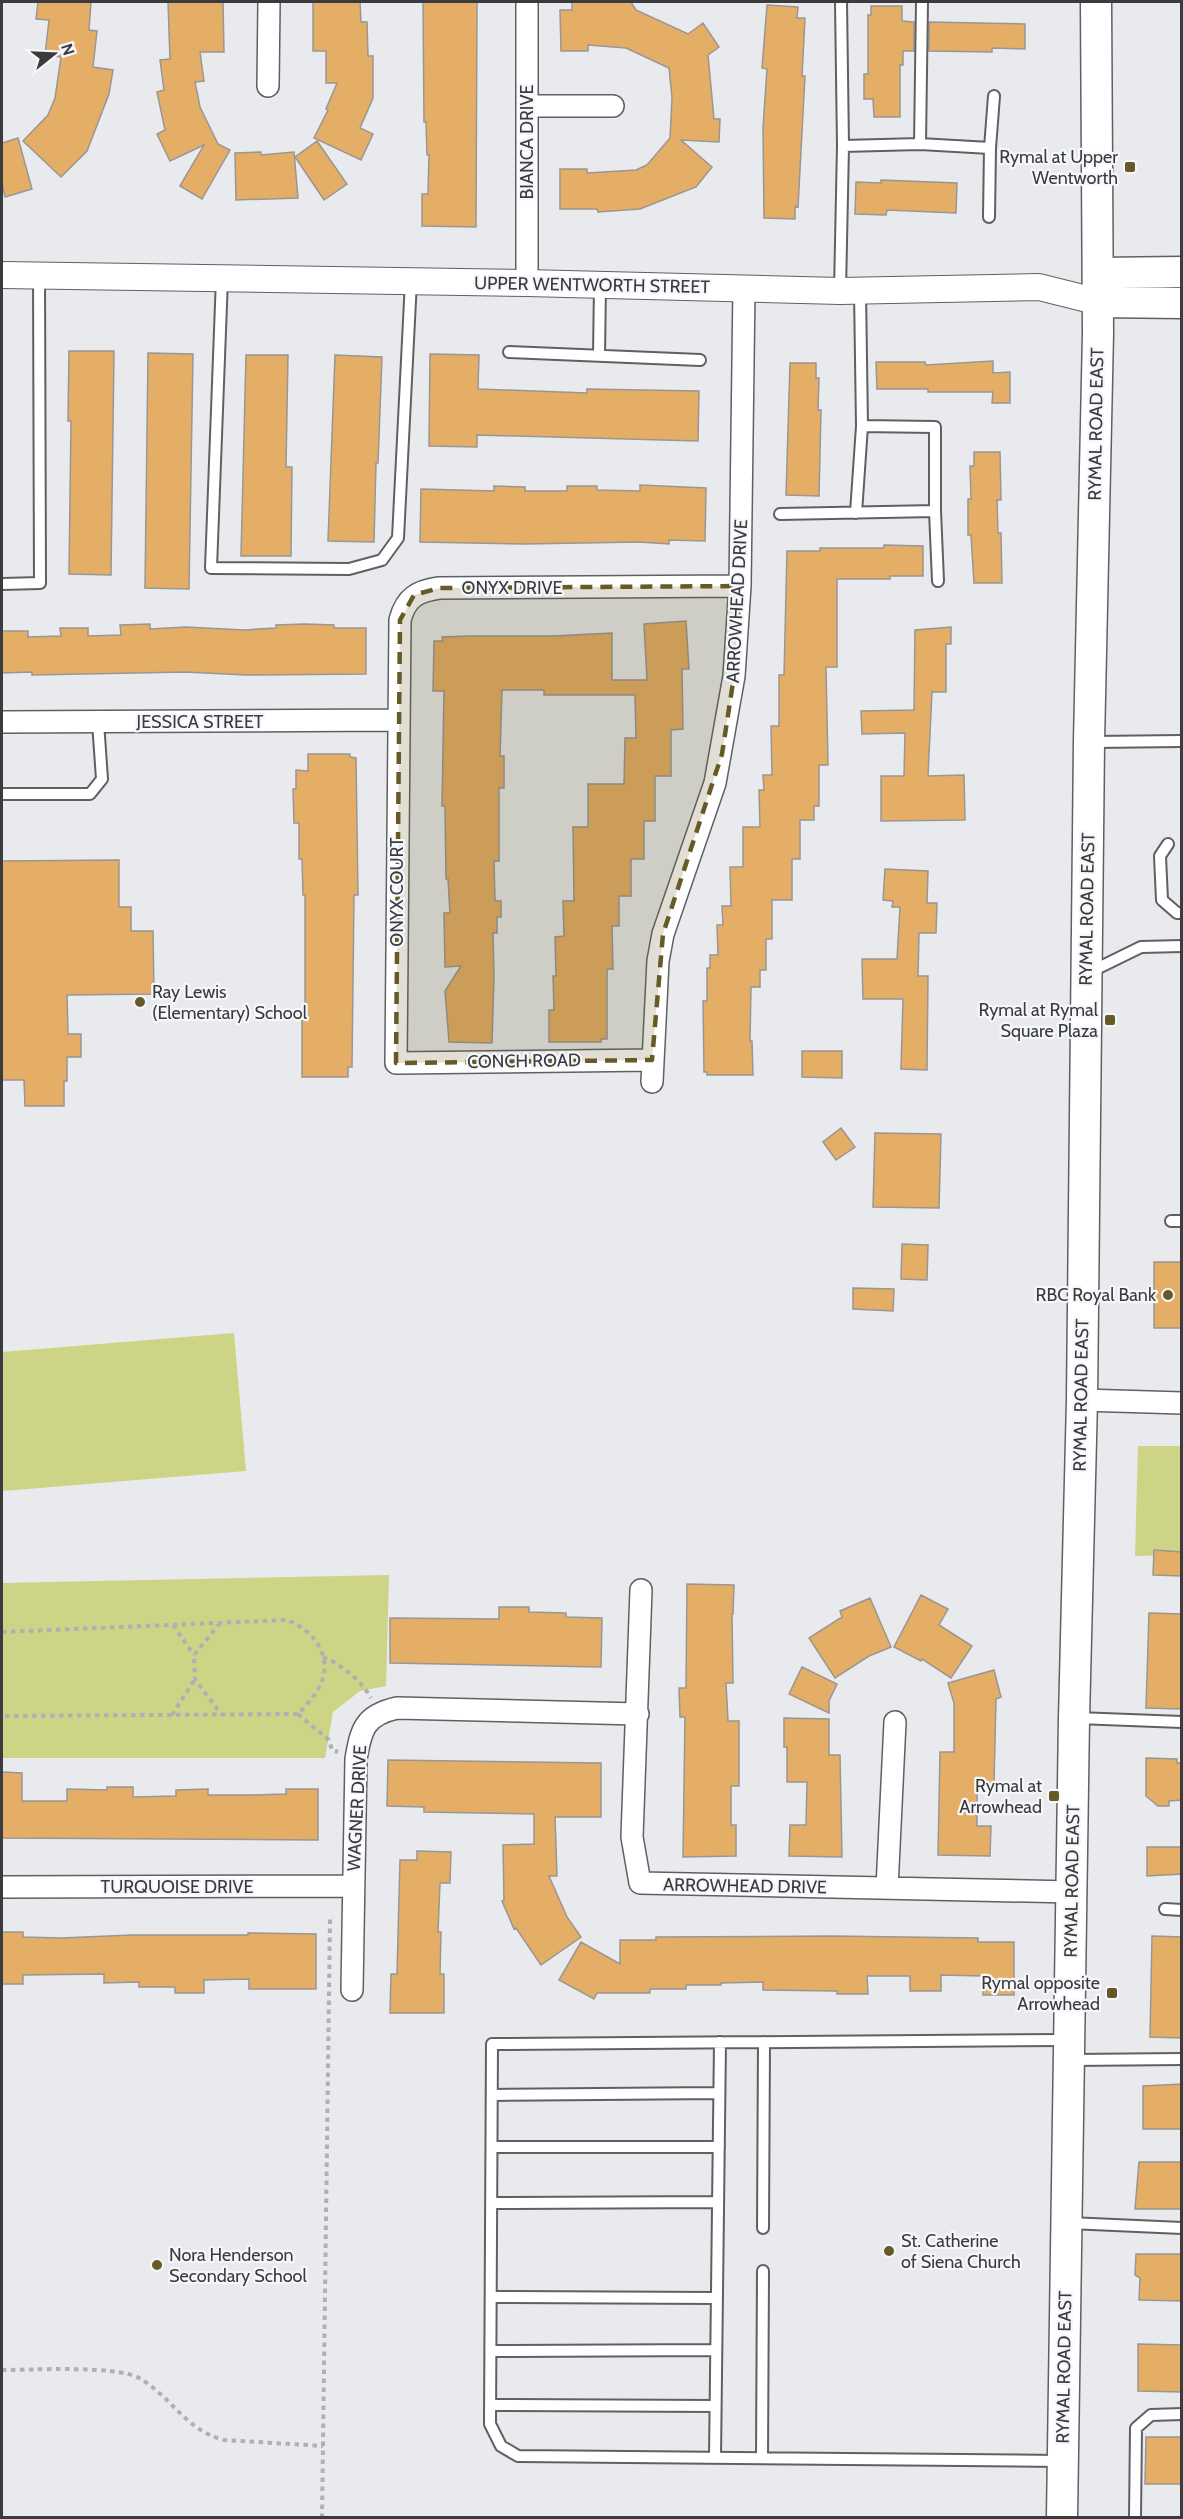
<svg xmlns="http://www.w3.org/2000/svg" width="1183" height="2519" font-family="Cabin,sans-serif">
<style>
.green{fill:#ced485}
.building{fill:#e5ae66;stroke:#999693;stroke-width:1.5}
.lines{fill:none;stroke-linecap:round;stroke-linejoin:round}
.service-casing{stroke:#5e6064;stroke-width:14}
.minor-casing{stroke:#5e6064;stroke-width:24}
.tertiary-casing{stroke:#5e6064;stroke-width:28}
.secondary-casing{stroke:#5e6064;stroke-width:33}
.path{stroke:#aeb0b3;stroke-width:4;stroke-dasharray:4.5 4.5;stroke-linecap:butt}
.service{stroke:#fff;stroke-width:10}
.minor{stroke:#fff;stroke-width:21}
.tertiary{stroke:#fff;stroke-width:26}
.secondary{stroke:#fff;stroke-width:30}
.marked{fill:#675a27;fill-opacity:0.2;stroke:#675a27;stroke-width:4.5;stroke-dasharray:12 8;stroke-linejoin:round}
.poi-dot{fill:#675a27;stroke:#f5f7fb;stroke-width:2}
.labels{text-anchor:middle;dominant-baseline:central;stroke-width:4.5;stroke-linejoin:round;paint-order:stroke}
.street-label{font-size:18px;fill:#3a3b3d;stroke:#f5f7fb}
.poi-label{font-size:18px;fill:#3a3b3d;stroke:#f5f7fb;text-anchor:end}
</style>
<rect width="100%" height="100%" fill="#e8eaee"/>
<path class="green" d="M234 1333 246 1471 3 1491 2 1352Z
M1138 1446H1181V1555L1135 1556Z
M389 1575 386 1686 360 1691 333 1712 325 1758H2V1583Z"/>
<path class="building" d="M38 2H91L89 30 97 31 93 67 113 70 109 94 87 151 61 177 23 141 48 115 55 98 61 57 45 55 49 20 36 19Z
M168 2H223L224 52H200L204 81 195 82 200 107 218 144 230 150 202 199 180 186 204 145 170 161 157 134 165 130 157 92 164 90 160 60 170 59Z
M313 2H360L361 22H367L368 56H373V98L360 128 373 134 361 160 314 138 328 110 326 109 337 83H326V51H313Z
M423 2H477L476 227 422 226V194H428L429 155H427L426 122H424Z
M572 2H631L636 10 688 34 703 23 719 47 708 55 714 119H720L719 142 681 140 712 167 696 187 640 209 598 212 597 209H560V169H587V173L636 170 647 165 670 138 672 98 669 68 626 48 588 45V51H561L560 10H572Z
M767 5 798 7 797 18H805L802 76H805L798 207 795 206V219L764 218 763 128 767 69 762 68Z
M871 6H902V21L914 22V51H903V65H900V117H874L873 99H864V74H868V15H871Z
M929 22 1025 24V49L992 48V52L929 51Z
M18 138 32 189 5 197 2 183V143Z
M317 141 347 184 324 200 295 157Z
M261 152V155L294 152 298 198 236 200 235 153Z
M881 180 957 183 956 213 887 210 886 215 855 214 856 182 881 183Z
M69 351H114L111 575 69 574 71 421H68Z
M148 353 193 354 189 589 145 588Z
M430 354 479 355 478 389 587 393V389L699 391 698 441 477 435V447L429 446Z
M246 355H288L286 467H292L291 556H241Z
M335 355 382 357 378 463H376L374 542 328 541Z
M993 361V373L1010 372V403H992L993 392H928V389H877L876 362H925L926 365Z
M790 363H816V378H819L818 410H821L819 496 786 495Z
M974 452H1000L1001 500H997L998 533H1001L1002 583H974L971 535H968V499H971L970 466H974Z
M640 485 706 488 705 541 669 540V544L639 542 524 544 420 542 421 489 494 491V486L525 487V491H567V486H597V490L640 491Z
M884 545 923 546V576H890V579H837V667H826L828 765H819V806H814V820H800V859H792V900H772V939H766V970H760V987H751L750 1041H752L753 1075H707V1072H704L703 1001H707V968H710V955H718L717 925H723L722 906H731L730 867H743V827H760L759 790H764L763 775H772L771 726H779V675H784L787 551H820V548H884Z
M686 621 689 669H682L683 729 671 730V776H655V821H644V859H631V896H619V926H612L613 969H607V1039H601V1042H549V1010H554L553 976H556L555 937 564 936 563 901H574L573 827H588V784H624L625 738H636L635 695H544V690H502L500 756H504V788H499V861H494L495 901H501V917H497V933H493L494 976 492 1043 449 1042 445 991 461 966 445 967 444 913H450L448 879H446L445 806H442L444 691H433L434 641H443L442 637 469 636H554L612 633V680H647L644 624Z
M150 624V629L186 627 244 630 276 628V625L305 624 334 625V628H366V674L245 675 186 672 32 675V672L2 673V631H28V637L61 636 60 628H88V636L121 635 120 625Z
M951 627V644H946V692H932L928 776 964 775 965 820 881 821V776H904L905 733 862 734 861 711 914 710 915 630Z
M308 754H350V757L356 758 358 895H354L352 1067H348V1077H302V1010H305V895H303L302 859H299V823H294L293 789H296V770L308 771Z
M119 860V907H131V931H153L154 994 67 995 68 1034H81V1057H67V1081H64V1106H25L24 1080H2V861Z
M885 869 928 871 927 903H937L936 933H919L918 976H928L927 1070 901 1069 903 999H863L862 959H897L900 907H892L893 901 883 900Z
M802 1051H842V1078L802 1077Z
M841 1128 855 1147 836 1160 823 1142Z
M875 1133 941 1134 939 1208 873 1207Z
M902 1244 928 1245 927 1280 901 1279Z
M1154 1262H1182V1328H1154Z
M853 1288 894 1289 893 1311 853 1309Z
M1154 1550 1182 1552V1576L1153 1575Z
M687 1584 734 1585 733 1614H732L733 1683H726L728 1721H739V1786H731V1825H736V1856L683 1857 685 1717H680L679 1688H686Z
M921 1595 948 1609 939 1625 972 1646 951 1678 922 1659 921 1661 894 1647Z
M870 1598 891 1647 869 1656 835 1678 809 1638 842 1617 840 1611Z
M499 1607H529V1612L566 1613V1617L602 1618 601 1667 390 1663V1618L499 1619Z
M1149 1613 1182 1614V1709L1146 1708Z
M802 1667 837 1684 829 1701V1713L789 1694Z
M994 1670 1001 1697 996 1699 994 1783H977V1826H991L990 1856 938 1855 940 1752H954V1703L948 1683Z
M784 1718 829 1719V1755H840L842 1857 789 1856 790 1825H806L807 1782H787V1747H784Z
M1146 1758 1177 1759V1763H1182V1800L1169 1801V1806H1158L1146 1796Z
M388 1760 601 1763V1817H555L557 1876H549L567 1917 581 1937 541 1965 516 1928 514 1929 502 1901 504 1900 503 1845 534 1844V1814L424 1812V1807L387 1806Z
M2 1772 22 1773V1801H67V1789L107 1790V1787H133V1797L176 1796V1790L208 1789V1795H251L286 1794V1789H318V1840L2 1838Z
M1147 1847H1182V1874L1147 1876Z
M417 1851 451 1852 450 1883H440L438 1932H441L440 1974H444V2013H390L391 1974H397L400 1860H417Z
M2 1932H23V1937L61 1938 132 1935H248V1933L316 1934V1989H249V1979L204 1980V1993H175V1987H139V1982L104 1983V1974L23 1975V1984H2Z
M831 1936 978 1938V1942H1014V1995H983V1976L941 1975V1991H910V1976H867L868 1994H837V1991L763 1990V1982L721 1983V1985H686V1989H650V1993H597L594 1999 559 1980 581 1942 620 1964V1940H656V1937Z
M1152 1936 1182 1937V2038L1150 2037Z
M1182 2084V2129H1143V2086Z
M1139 2162H1182V2209H1135Z
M1136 2254H1182V2301L1139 2300 1140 2278 1135 2275Z
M1138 2344 1182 2345V2392L1138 2391Z
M1146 2437H1182V2484H1145Z"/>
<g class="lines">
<defs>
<path id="service" d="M920 144 922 2
M843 146 920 144 990 148
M989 217 990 148 994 96
M222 278 211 568 349 569 382 560 398 538 411 281
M840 291 843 146 841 2
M509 352 700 360
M599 355 600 285
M862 426 935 427V511L938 581
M856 513 862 426 860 291
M780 514 935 511
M2 584 40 583 39 275
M1092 742 1182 741
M2 794H90L102 779 98 722
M1168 844 1160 856 1162 900 1177 913H1182
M1090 972 1141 947 1182 946
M1171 1221H1182
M1077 1718 1182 1722
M1165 1909 1182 1910
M1072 2060 1182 2059
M492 2095 719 2093
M492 2147H719
M491 2203 717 2202
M1069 2223 1182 2228
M763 2228 764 2042
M491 2297 716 2298
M491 2351 716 2350
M490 2405 715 2406
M715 2458 720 2042
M762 2458 763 2271
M1060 2461 518 2456 501 2446 490 2424 492 2044 1069 2040
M1135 2518 1136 2428 1151 2415 1182 2414"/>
<path id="minor" d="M268 86 269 2
M527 106H613
M527 283V2
M2 722 399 720
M652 1060 396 1063 400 620C406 597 418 591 439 588L740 586
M652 1082 658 961 663 934 715 783 734 676 740 586 744 288
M1082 1400 1182 1403
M641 1590 632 1837 640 1883 1072 1892
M2 1887 353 1886
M887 1888 895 1722
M352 1990 356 1759C361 1729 365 1715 397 1708L638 1714"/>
<path id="tertiary" d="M2 275 527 283 840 291 1039 287 1099 302"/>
<path id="secondary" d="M1099 273 1182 272
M1099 302 1182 303
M1062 2518 1074 1718 1082 1400 1089 742 1098 333 1096 2"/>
</defs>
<use href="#service" class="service-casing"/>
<use href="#minor" class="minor-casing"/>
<use href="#tertiary" class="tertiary-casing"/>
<use href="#secondary" class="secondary-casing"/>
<path class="path" d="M220 1623 194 1655 195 1679 221 1714
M173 1625 194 1655
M2 1632 287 1620C309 1628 328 1648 324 1674 321 1689 308 1704 298 1714L2 1716
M323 1657C342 1665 361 1680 371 1698
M298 1714 329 1740 332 1750 338 1752
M172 1715 195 1679
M2 2370C31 2370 117 2365 139 2378 172 2397 185 2430 224 2440L323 2446
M322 2518 330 1919 333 1916"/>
<use href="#service" class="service"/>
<use href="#minor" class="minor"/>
<use href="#tertiary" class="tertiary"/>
<use href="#secondary" class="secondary"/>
</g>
<path class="marked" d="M740 586 734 676 722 754 663 934 652 1060 396 1063 400 620 414 595 439 588Z"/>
<g class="poi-dot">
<rect x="1124" y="161" width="12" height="12" rx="3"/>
<circle cx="140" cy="1002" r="6"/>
<rect x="1104" y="1014" width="12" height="12" rx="3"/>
<circle cx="1168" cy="1295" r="6"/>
<rect x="1048" y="1790" width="12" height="12" rx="3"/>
<rect x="1106" y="1987" width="12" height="12" rx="3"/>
<circle cx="889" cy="2251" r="6"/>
<circle cx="157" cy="2265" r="6"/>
</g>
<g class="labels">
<g class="street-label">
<text transform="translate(527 142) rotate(-90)">BIANCA DRIVE</text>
<text transform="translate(592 285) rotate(1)">UPPER WENTWORTH STREET</text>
<text transform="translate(1096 424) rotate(-89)">RYMAL ROAD EAST</text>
<text x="512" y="588">ONYX DRIVE</text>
<text transform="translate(737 601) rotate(-87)">ARROWHEAD DRIVE</text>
<text x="200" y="722">JESSICA STREET</text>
<text transform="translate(397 892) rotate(-90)">ONYX COURT</text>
<text transform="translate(1087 909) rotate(-89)">RYMAL ROAD EAST</text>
<text transform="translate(524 1061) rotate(-1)">CONCH ROAD</text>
<text transform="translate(1081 1395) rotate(-89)">RYMAL ROAD EAST</text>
<text transform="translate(357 1808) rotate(-87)">WAGNER DRIVE</text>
<text transform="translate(1072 1881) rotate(-89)">RYMAL ROAD EAST</text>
<text transform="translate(745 1886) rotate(1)">ARROWHEAD DRIVE</text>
<text x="177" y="1887">TURQUOISE DRIVE</text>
<text transform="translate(1064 2367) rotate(-89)">RYMAL ROAD EAST</text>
</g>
<g class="poi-label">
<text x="1118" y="157">Rymal at Upper<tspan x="1118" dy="21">Wentworth</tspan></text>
<text x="152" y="992" text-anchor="start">Ray Lewis<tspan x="152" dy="21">(Elementary) School</tspan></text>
<text x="1098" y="1010">Rymal at Rymal<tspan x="1098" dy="21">Square Plaza</tspan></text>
<text x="1156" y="1295">RBC Royal Bank</text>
<text x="1042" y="1786">Rymal at<tspan x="1042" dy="21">Arrowhead</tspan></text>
<text x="1100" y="1983">Rymal opposite<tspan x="1100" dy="21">Arrowhead</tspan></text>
<text x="901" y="2241" text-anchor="start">St. Catherine<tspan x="901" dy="21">of Siena Church</tspan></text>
<text x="169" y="2255" text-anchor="start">Nora Henderson<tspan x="169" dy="21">Secondary School</tspan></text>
</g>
</g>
<rect width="1183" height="2519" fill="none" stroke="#3a3b3d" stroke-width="6"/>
<g transform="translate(54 54) rotate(72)" stroke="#f5f7fb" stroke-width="4.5" paint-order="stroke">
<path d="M0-4.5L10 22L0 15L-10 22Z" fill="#3a3b3d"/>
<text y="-9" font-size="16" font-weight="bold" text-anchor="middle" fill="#3a3b3d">N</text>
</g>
</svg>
